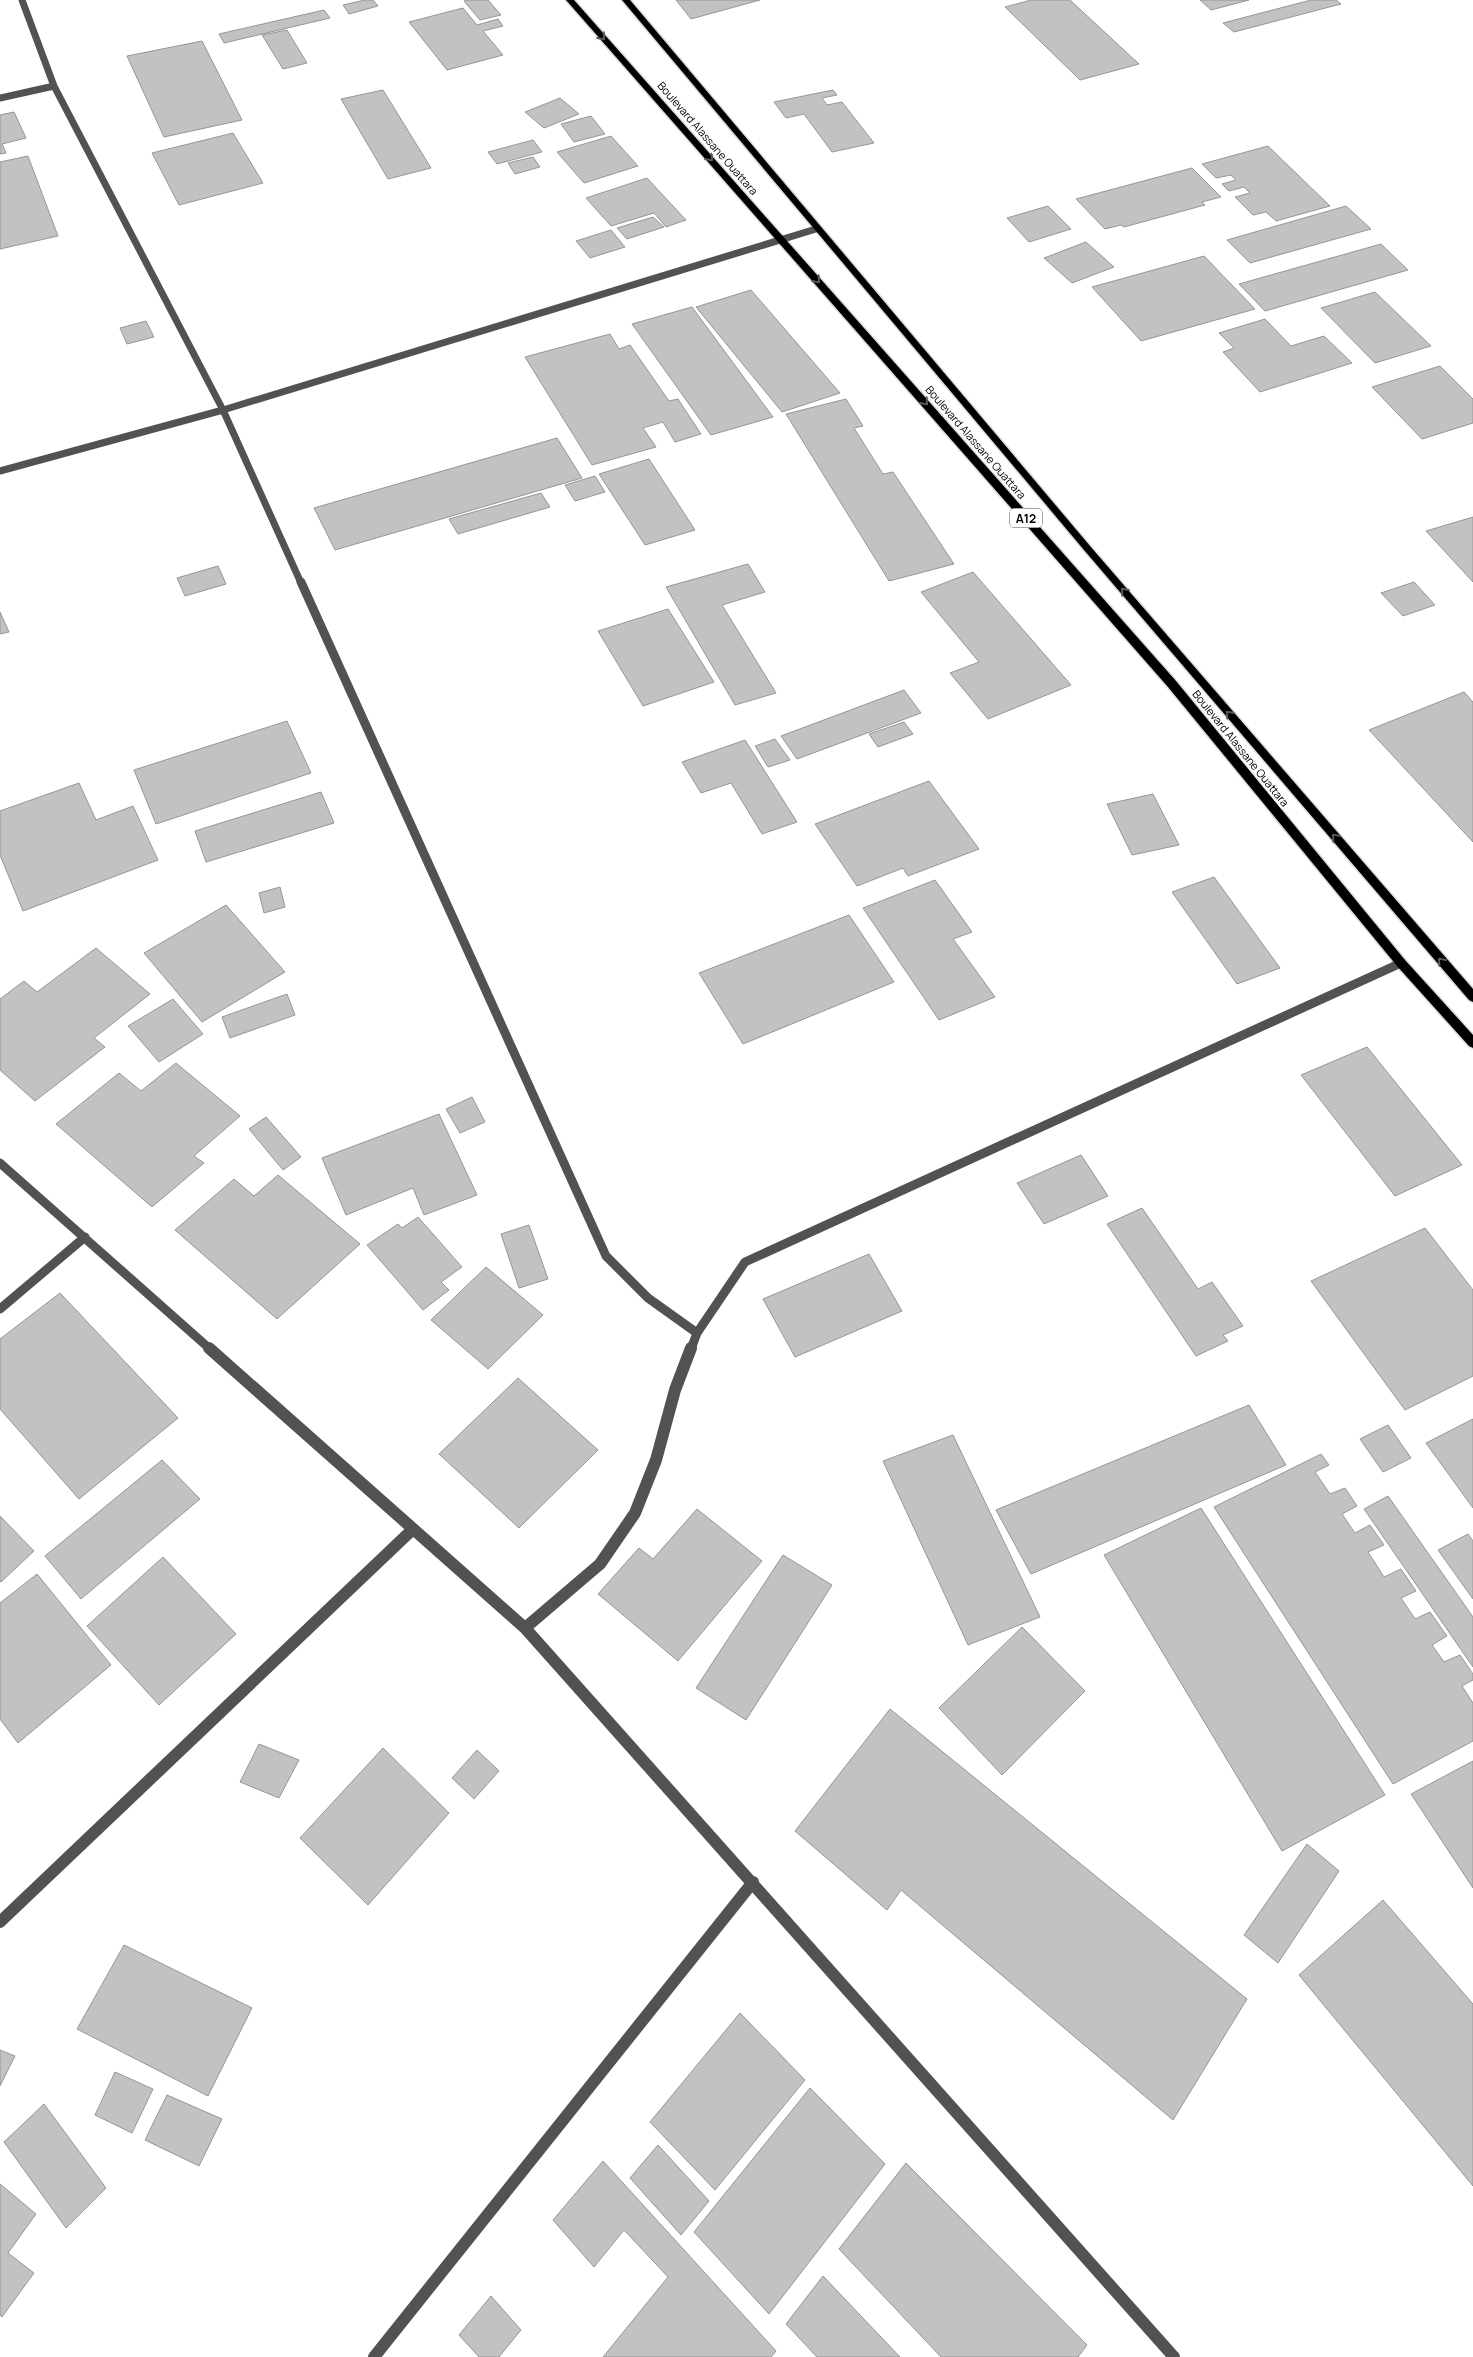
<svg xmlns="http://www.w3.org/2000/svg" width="1473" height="2357" font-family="Manrope,sans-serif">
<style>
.building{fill:#c2c2c2;stroke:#969696}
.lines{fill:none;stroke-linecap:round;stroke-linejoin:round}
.primary-casing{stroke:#dbdbdb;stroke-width:3}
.minor-far2{stroke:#525252;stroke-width:7}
.minor-far1{stroke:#525252;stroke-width:9}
.minor{stroke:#525252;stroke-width:12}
.primary{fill:#000;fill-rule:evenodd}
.oneway{stroke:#595959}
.labels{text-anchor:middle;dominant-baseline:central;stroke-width:4.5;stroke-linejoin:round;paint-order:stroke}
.far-street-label{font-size:11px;fill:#000;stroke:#fff}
.shield{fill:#fff;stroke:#4c4c4c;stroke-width:1}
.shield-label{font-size:12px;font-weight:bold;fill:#000}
</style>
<rect width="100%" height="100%" fill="#fff"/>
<path class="building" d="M365 0H373L378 6 349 14 343 5Z
M469 0H488L501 15 480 20 464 1Z
M676 0H760L691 19Z
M1031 0H1070L1139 64 1080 80 1005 7Z
M1200 0H1249L1211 10Z
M1311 0H1336L1341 4 1234 32 1223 23Z
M463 8 477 25 498 19 503 26 483 31 503 55 447 70 409 22Z
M324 10 330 18 224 43 219 34Z
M287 30 307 63 283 69 262 35Z
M202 41 242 120 164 137 127 56Z
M383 90 431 168 388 179 341 99Z
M833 90 837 95 822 98 827 105 842 102 874 143 832 152 804 114 786 118 774 102Z
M560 98 579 114 544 128 525 112Z
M14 112 26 138 2 144 6 153 0 154V115Z
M591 116 605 134 574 142 561 124Z
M233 133 263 183 179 205 152 153Z
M611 136 638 166 584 183 557 152Z
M533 140 542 152 497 164 488 152Z
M1268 146 1330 206 1276 221 1266 212 1253 215 1235 197 1250 193 1244 187 1229 191 1222 184 1236 180 1231 175 1216 178 1202 164Z
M28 156 58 236 0 249V162Z
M533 157 540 167 515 174 508 163Z
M1192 168 1221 197 1202 202 1205 205 1124 227 1121 225 1105 229 1076 199Z
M647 178 686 220 666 227 654 213 611 226 586 198Z
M1048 206 1071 229 1029 242 1007 218Z
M1346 206 1371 229 1250 263 1227 240Z
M653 217 664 227 627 239 617 228Z
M611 230 625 247 590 258 576 241Z
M1086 242 1114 267 1072 283 1044 258Z
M1381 244 1408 270 1265 311 1239 284Z
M1204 256 1255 309 1141 341 1092 287Z
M751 290 840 393 782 412 696 307Z
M1375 292 1431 346 1375 363 1321 308Z
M692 307 773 417 711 435 632 324Z
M1265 319 1291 346 1324 336 1352 363 1260 392 1223 352 1234 348 1219 333Z
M146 321 154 337 127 344 120 328Z
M610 334 619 349 630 345 669 401 678 399 701 434 675 442 663 422 643 428 656 447 592 465 525 357Z
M1440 366 1473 399V423L1422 439 1372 387Z
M846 399 863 426 854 428 883 474 893 472 954 564 889 581 786 414Z
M557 438 582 478 335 550 314 508Z
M649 459 695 530 645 545 599 474Z
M595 476 605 492 575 501 565 485Z
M541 493 550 507 458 534 449 519Z
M1473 517V582L1426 531Z
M748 564 765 592 722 605 776 693 735 705 666 587Z
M218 566 226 584 185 596 177 578Z
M973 572 1071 685 988 719 950 673 979 662 921 592Z
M1414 582 1435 605 1403 616 1381 593Z
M668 609 714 682 643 706 598 631Z
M0 612 9 632 0 634Z
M904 690 921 713 797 759 781 736Z
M1464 692 1473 702V842L1369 730Z
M287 721 311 773 156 824 134 770Z
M904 722 913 734 878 747 869 734Z
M775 739 790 760 768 767 755 746Z
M745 740 797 822 762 834 731 783 701 793 682 762Z
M929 781 979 849 908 876 903 868 857 886 815 824Z
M79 783 96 820 133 806 158 860 23 911 0 855V811Z
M321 792 334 823 206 862 195 831Z
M1153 794 1179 845 1132 855 1107 804Z
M1214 877 1280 968 1237 984 1172 892Z
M935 880 972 932 953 939 995 997 939 1020 863 908Z
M280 887 285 907 264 913 259 893Z
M226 905 285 972 202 1022 144 953Z
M849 915 894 982 743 1044 699 973Z
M96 948 150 994 94 1038 105 1047 35 1101 0 1070V999L24 981 37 992Z
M287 994 295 1015 230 1038 222 1017Z
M173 999 203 1034 159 1062 128 1026Z
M1367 1047 1462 1165 1395 1196 1301 1075Z
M176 1063 240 1116 194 1156 204 1163 152 1207 56 1124 119 1073 141 1091Z
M472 1097 485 1122 460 1133 446 1109Z
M439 1114 477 1195 424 1215 413 1188 346 1215 322 1158Z
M266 1117 301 1157 283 1170 249 1129Z
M1081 1155 1108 1196 1044 1224 1017 1183Z
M278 1175 360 1244 277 1319 175 1230 234 1179 254 1196Z
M1142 1208 1198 1289 1212 1282 1243 1326 1223 1335 1228 1341 1196 1356 1107 1224Z
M418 1217 462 1267 441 1282 449 1290 423 1310 367 1245 398 1224 402 1228Z
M529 1225 548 1279 519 1288 501 1234Z
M1425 1228 1473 1290V1376L1405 1410 1311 1281Z
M869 1254 902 1311 795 1357 763 1299Z
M486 1267 543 1315 488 1369 431 1320Z
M60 1293 178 1418 79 1499 0 1409V1339Z
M518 1378 598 1450 519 1528 439 1454Z
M1249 1405 1286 1465 1031 1574 996 1510Z
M1473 1419V1508L1426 1443Z
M1388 1425 1411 1458 1383 1472 1360 1439Z
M953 1435 1040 1617 968 1645 883 1461Z
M1321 1454 1329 1465 1315 1472 1330 1494 1345 1488 1357 1506 1342 1514 1355 1533 1370 1525 1384 1545 1368 1552 1384 1577 1401 1569 1416 1591 1401 1598 1415 1619 1430 1612 1447 1636 1432 1645 1444 1662 1460 1655 1473 1674V1680L1462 1686 1473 1703V1741L1393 1784 1214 1507Z
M162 1460 200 1499 81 1599 45 1556Z
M1388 1496 1473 1617V1667L1364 1509Z
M1201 1508 1385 1795 1282 1851 1104 1555Z
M697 1509 762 1561 678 1661 598 1594 639 1548 653 1559Z
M0 1516 34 1551 1 1582 0 1581Z
M1468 1534 1473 1541V1599L1438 1550Z
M783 1555 832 1585 746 1720 696 1688Z
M163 1557 236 1634 159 1705 87 1626Z
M37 1574 111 1665 18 1743 0 1719V1603Z
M1022 1627 1085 1691 1002 1775 939 1708Z
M890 1709 1247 1999 1173 2120 901 1890 887 1910 795 1831Z
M259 1744 299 1760 279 1798 240 1782Z
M383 1748 449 1813 368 1905 300 1838Z
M477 1750 499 1771 474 1799 452 1778Z
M1473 1761V1888L1411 1794Z
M1307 1844 1339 1871 1278 1963 1244 1935Z
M1383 1900 1473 2004V2186L1299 1975Z
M124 1945 252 2008 208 2096 77 2029Z
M740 2013 805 2080 715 2190 650 2122Z
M0 2050 15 2056 0 2086Z
M115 2072 153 2089 132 2133 95 2115Z
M810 2088 885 2164 769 2314 694 2232Z
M167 2095 222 2119 199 2166 145 2140Z
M44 2104 106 2188 66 2228 4 2142Z
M658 2145 709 2201 681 2235 630 2178Z
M603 2161 776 2351 771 2357H603L668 2277 624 2230 594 2267 553 2220Z
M906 2163 1087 2345 1078 2357H941L839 2249Z
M0 2184 36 2214 8 2253 34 2273 2 2317 0 2315Z
M823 2276 900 2357H817L786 2324Z
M491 2296 521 2330 499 2357H479L459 2335Z"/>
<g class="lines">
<defs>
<path id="primary" d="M566 0H574L1176 681 1405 960 1473 1035V1048L1469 1046 1397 966 1168 687Z
M622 0H630L1090 546 1473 989V1002L1469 1000 1084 550Z"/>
</defs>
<use href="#primary" class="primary-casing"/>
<path class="minor-far2" d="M22 0 54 86 223 410 301 583
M0 98 54 86
M0 471 223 410 816 229"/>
<path class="minor-far1" d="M301 582 606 1256 648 1298 697 1333
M0 1163 210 1349
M0 1309 85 1237
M691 1349 697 1333 745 1262 1401 963"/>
<path class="minor" d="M209 1348 525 1628 1174 2357
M525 1628 600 1564 635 1513 656 1460 675 1390 691 1348
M0 1922 412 1530
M374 2357 753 1882"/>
<use href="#primary" class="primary"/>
</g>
<defs><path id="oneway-chevron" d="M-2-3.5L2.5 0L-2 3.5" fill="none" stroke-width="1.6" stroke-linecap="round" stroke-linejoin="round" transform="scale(1.25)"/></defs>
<g class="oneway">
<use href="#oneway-chevron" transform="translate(602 37) rotate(49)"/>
<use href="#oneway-chevron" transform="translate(710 158) rotate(49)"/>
<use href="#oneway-chevron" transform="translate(817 280) rotate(49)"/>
<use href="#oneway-chevron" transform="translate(925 402) rotate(49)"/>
<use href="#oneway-chevron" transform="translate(1124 591) rotate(-131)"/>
<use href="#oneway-chevron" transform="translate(1229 714) rotate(-131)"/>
<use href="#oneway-chevron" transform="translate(1335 837) rotate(-131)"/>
<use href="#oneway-chevron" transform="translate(1441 961) rotate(-131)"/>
</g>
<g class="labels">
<g class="far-street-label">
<text transform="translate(708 138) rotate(49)">Boulevard Alassane Ouattara</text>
<text transform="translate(976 442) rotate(49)">Boulevard Alassane Ouattara</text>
<text transform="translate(1241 748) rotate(51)">Boulevard Alassane Ouattara</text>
</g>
<rect class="shield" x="1010" y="508.5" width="32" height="19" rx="4"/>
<g class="shield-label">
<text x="1026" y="518">A12</text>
</g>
</g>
</svg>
